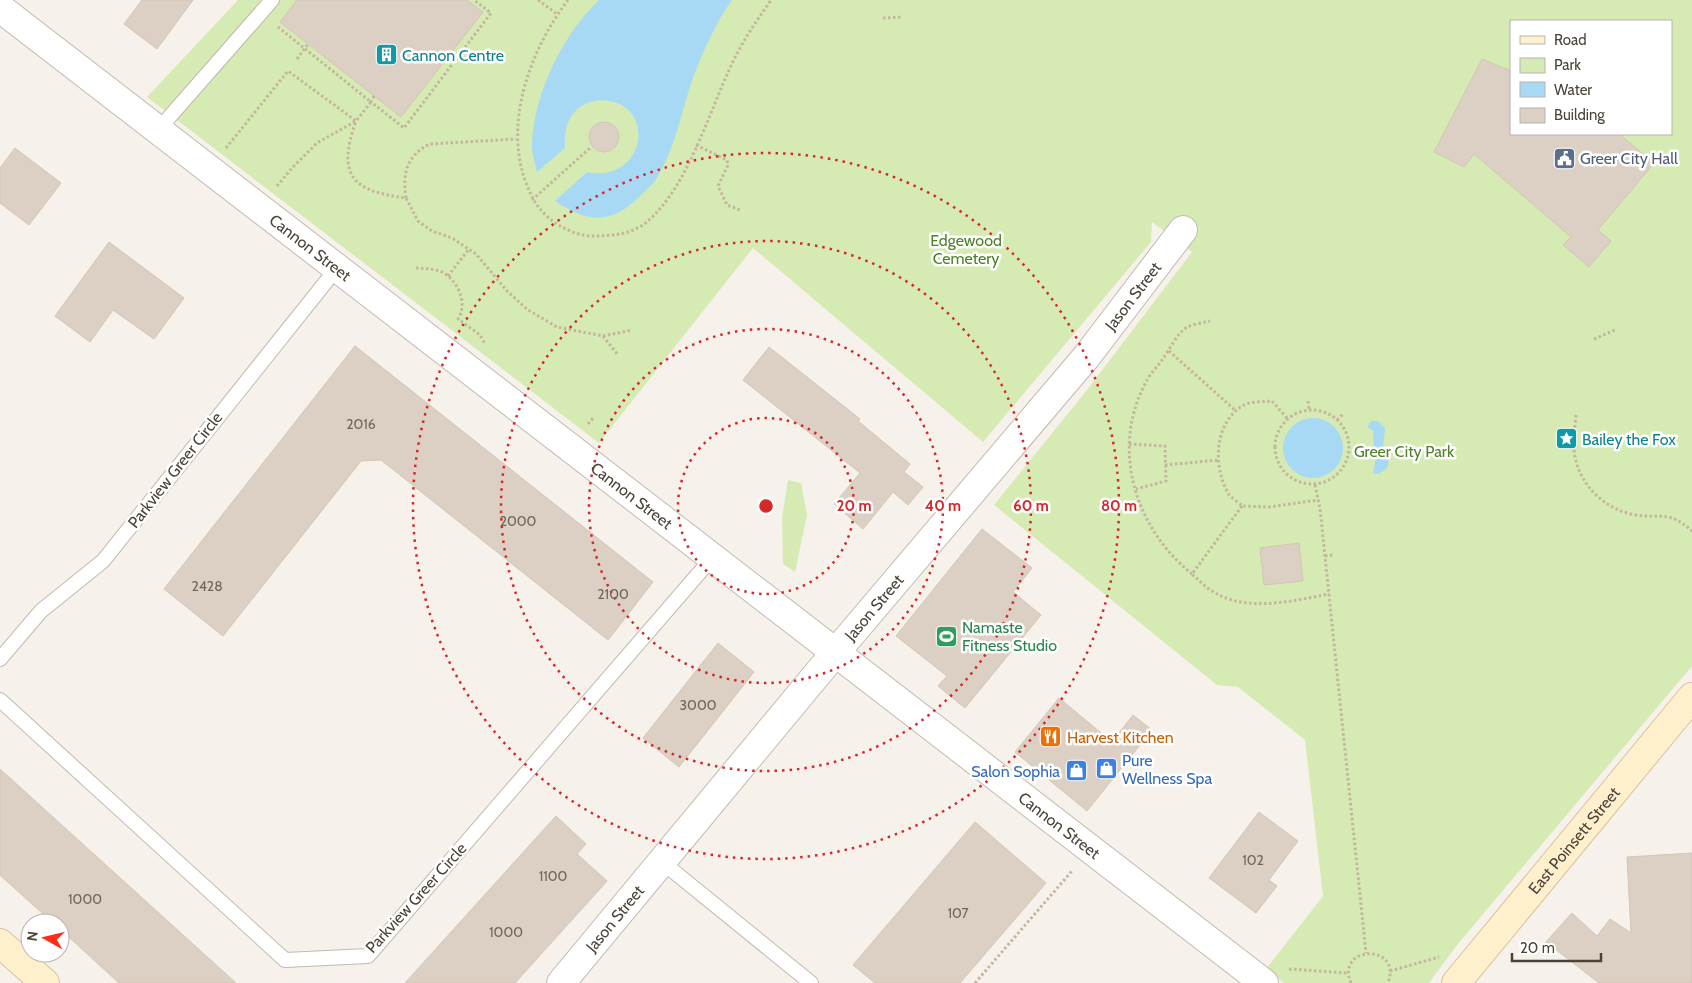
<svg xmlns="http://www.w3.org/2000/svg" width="1692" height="983" font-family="Cabin,sans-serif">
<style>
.green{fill:#d5ebb3;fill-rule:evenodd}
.water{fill:#a7d9f4}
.building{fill:#dbd0c3;stroke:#d4c5b3}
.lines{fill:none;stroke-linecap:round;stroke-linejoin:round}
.lane-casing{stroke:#c2baad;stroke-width:16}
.street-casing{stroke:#c2baad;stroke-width:30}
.secondary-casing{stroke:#d7c39a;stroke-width:30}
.path{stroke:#c5b59e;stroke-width:3;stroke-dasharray:2.5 2.5;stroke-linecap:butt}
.lane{stroke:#fff;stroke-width:14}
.street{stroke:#fff;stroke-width:28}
.secondary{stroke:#fff0cd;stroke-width:28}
.ring{fill:none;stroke:#d62828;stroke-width:2.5;stroke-dasharray:2.5 5}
.labels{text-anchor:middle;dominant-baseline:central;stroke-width:5;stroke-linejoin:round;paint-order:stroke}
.number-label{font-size:14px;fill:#6f665b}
.culture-label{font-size:16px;fill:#0d838f;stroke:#fff;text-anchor:start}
.service-label{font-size:16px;fill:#4e5e75;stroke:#fff;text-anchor:start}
.park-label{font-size:16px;fill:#4f8128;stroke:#fff}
.street-label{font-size:16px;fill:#4b4338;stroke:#fff}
.leisure-label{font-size:16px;fill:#27864d;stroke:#fff;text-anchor:start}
.food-label{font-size:16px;fill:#c56008;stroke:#fff;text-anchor:start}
.shop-label{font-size:16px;fill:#366cbe;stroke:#fff;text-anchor:start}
.centre{fill:#d62828;stroke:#fff;stroke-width:2.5}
.ring-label{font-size:15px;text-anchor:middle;font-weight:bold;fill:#d62828;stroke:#fff;stroke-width:5;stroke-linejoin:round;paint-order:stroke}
</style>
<rect width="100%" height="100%" fill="#f6f2eb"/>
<path class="green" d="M238 0H1692V666L1457 945 1429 983H1284L1266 969 1323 896 1305 740 1238 687 1217 685 994 505 1087 390 1192 252 1152 222 1151 242 983 442 753 248 599 443 147 97ZM1511 21H1671V134H1511Z
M788 480 801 483 807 515 795 572 783 564 782 518Z"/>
<path class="water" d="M599 0H732C716 22 704 50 694 75 682 108 676 146 658 176 653 185 647 189 640 196 611 225 588 223 555 201L587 172C642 184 658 111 610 101 600 99 588 101 580 107 567 117 564 131 565 148L537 172C535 164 532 154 532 146 533 95 563 34 599 0Z
M1283 448a30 30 0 1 1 60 0a30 30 0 1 1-60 0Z
M1371 421H1378L1385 428 1383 449 1389 462 1387 468 1379 474 1373 473 1375 464 1373 431 1367 427Z"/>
<path class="building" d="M142 0H193L157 49 124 24Z
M297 0H467L483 12 401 117 280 22Z
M1482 59 1511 71V134H1619L1654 163 1598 230 1611 241 1589 267 1563 245 1571 237 1474 154 1464 167 1434 152Z
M589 137a15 15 0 1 1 30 0a15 15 0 1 1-30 0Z
M15 148 61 183 29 225 0 203V168Z
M109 242 184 298 154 339 113 310 90 342 55 316Z
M355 346 653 582 608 640 381 460 361 461 223 636 164 589Z
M769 347 860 419 858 421 910 464 904 472 923 487 908 505 893 492 863 529 834 504 860 473 743 380Z
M982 529 1032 568 1013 592 1041 615 965 708 938 686 947 676 896 636Z
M1299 543 1303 581 1264 585 1260 548Z
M718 643 754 672 679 767 643 738Z
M1059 698 1112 742 1133 715 1152 730 1087 811 1015 752Z
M0 769 236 983H119L60 929V923H53L0 875Z
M1259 812 1298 841 1269 880 1277 886 1256 913 1209 878Z
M556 816 586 844 577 854 607 881 515 983H405Z
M975 822 1046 883 960 983H875L853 965Z
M1692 853V983H1599L1546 942 1572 913 1597 936 1610 919 1631 933 1627 857Z"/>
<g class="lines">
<defs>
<path id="lane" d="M158 130 272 0
M0 659 41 611 103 561 337 268
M0 700 285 960 368 956 713 557
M662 862 811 983"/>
<g id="street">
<path id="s1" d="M0 8 1264 983"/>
<path id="s2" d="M561 983 819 672 1087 356 1183 230"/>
</g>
<g id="secondary">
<path d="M0 943 45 983"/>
<path id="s3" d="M1456 983 1692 697"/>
</g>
</defs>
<use href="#lane" class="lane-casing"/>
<use href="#street" class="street-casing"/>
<use href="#secondary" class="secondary-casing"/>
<path class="path" d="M538 0 557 14
M568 0C531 49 504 120 525 180 531 196 536 207 549 218 561 228 577 236 593 236 613 236 634 234 649 220 688 185 708 115 730 68 741 43 756 22 771 0
M883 18 903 17
M297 59 308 44
M374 96 371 102 404 128 491 13 474 0
M696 145 727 160 728 165 718 186 727 205 740 210
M226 148 288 71 356 121C337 175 351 191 406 198L418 221 432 231 452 238 476 254 507 291 528 310 557 327 603 336 618 355
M277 186 292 168 317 143 356 121 371 102 278 27
M406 198C402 173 407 155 430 144L516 139
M532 200 590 148
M416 268C427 269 439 268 448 276 460 286 467 305 458 319L480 335 485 344
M448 276 469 249
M603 336 632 330
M1594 339 1615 330
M1169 351 1236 411
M1308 401 1309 409
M1275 447a37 37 0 1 1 74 0a37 37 0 1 1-74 0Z
M1576 415C1575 427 1573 439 1574 450 1577 483 1604 510 1636 515 1664 519 1668 510 1692 531
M1287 418 1272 401C1263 402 1250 401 1242 406 1214 424 1213 466 1228 493 1231 498 1238 502 1242 506L1269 507 1318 500
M1337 420 1343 414
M588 424 594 417
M1129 444 1165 446 1166 481 1136 489
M1165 465 1219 460
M1315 485 1320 508 1366 953
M1242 506 1192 574 1194 576C1200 581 1205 587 1212 591 1246 613 1292 601 1329 594
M1325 556 1333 555
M1192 574C1135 528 1110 449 1146 382 1150 374 1157 367 1162 360 1169 351 1177 333 1187 327 1193 324 1203 323 1210 321
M1289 969 1348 973
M1390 971 1439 957
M975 983 1072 871
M1351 983C1335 945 1403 943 1388 983"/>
<use href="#lane" class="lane"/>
<use href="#street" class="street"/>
<use href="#secondary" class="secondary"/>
</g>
<g class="ring">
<circle cx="766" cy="506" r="88"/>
<circle cx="766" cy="506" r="177"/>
<circle cx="766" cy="506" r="265"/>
<circle cx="766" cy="506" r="353"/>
</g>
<defs>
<symbol id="building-square" viewBox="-11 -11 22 22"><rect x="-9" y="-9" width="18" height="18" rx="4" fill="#0f9aa8" stroke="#fff"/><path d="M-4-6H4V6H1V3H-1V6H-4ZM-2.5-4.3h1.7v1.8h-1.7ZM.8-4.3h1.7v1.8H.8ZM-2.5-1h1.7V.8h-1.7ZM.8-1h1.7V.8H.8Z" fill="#fff"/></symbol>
<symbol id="civic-square" viewBox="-11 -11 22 22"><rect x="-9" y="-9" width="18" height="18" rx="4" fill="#5c6f8a" stroke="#fff"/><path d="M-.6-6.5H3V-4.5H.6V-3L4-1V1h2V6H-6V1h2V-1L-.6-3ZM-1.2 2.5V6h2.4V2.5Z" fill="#fff"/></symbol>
<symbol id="sight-square" viewBox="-11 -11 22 22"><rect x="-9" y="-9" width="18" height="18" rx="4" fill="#0f9aa8" stroke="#fff"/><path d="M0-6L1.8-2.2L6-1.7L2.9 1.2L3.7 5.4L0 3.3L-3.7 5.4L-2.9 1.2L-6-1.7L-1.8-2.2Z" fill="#fff"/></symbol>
<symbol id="stadium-square" viewBox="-11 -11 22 22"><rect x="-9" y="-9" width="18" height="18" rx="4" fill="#2e9e5b" stroke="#fff"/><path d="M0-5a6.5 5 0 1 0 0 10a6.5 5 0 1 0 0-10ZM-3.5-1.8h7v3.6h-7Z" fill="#fff"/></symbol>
<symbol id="restaurant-square" viewBox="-11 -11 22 22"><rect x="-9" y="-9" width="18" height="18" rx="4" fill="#e8710a" stroke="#fff"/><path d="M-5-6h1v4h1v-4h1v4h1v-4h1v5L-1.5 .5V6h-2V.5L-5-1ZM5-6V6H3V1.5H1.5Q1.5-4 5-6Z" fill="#fff"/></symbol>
<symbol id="shop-square" viewBox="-11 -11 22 22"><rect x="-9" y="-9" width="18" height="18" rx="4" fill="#3f7fe0" stroke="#fff"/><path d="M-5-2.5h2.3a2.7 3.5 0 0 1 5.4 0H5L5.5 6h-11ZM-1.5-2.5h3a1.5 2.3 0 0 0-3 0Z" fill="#fff"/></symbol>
</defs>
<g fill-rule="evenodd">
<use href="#building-square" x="374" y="42" width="25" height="25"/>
<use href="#civic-square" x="1552" y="146" width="25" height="25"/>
<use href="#sight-square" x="1554" y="426" width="25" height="25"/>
<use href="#stadium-square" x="934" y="624" width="25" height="25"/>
<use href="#restaurant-square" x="1038" y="724" width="25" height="25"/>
<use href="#shop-square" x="1094" y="756" width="25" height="25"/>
<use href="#shop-square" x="1064" y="758" width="25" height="25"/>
</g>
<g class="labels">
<g class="number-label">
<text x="361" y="424">2016</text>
<text x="518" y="521">2000</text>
<text x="207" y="586">2428</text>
<text x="613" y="594">2100</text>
<text x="698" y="705">3000</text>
<text x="1253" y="860">102</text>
<text x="553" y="876">1100</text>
<text x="85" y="899">1000</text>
<text x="958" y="913">107</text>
<text x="506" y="932">1000</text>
</g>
<g class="culture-label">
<text x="402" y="55">Cannon Centre</text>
<text x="1582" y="439">Bailey the Fox</text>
</g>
<g class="service-label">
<text x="1580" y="158">Greer City Hall</text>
</g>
<g class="park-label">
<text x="966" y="240">Edgewood<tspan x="966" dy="18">Cemetery</tspan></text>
<text x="1404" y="451">Greer City Park</text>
</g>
<g class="street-label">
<text stroke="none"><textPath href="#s1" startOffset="392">Cannon Street</textPath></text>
<text stroke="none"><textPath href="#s2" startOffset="894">Jason Street</textPath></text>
<text transform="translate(175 470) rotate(-52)">Parkview Greer Circle</text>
<text stroke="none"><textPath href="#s1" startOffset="798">Cannon Street</textPath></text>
<text stroke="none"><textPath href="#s2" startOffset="489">Jason Street</textPath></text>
<text stroke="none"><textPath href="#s1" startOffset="1338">Cannon Street</textPath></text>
<text stroke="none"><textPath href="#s3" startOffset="185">East Poinsett Street</textPath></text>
<text transform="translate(416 898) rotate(-48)">Parkview Greer Circle</text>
<text stroke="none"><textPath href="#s2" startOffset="84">Jason Street</textPath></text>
</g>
<g class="leisure-label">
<text x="962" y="627">Namaste<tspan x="962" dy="18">Fitness Studio</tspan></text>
</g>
<g class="food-label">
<text x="1067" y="737">Harvest Kitchen</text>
</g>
<g class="shop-label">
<text x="1122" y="760">Pure<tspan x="1122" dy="18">Wellness Spa</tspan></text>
<text x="1060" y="771" text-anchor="end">Salon Sophia</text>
</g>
</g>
<circle cx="766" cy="506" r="8" class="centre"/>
<g class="ring-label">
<text x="854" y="511">20 m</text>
<text x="943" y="511">40 m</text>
<text x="1031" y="511">60 m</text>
<text x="1119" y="511">80 m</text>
</g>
<rect x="1510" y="20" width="162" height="115" fill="#ffffff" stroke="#b7b4af"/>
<rect x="1520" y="36" width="25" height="8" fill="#fff0cd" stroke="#b7b4af"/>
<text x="1554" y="45" font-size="15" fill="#4b4338">Road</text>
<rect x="1520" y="58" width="25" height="15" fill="#d5ebb3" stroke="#b7b4af"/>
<text x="1554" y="70" font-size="15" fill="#4b4338">Park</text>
<rect x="1520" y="82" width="25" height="15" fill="#a7d9f4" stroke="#b7b4af"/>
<text x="1554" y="95" font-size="15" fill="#4b4338">Water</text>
<rect x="1520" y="108" width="25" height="15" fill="#dbd0c3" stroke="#b7b4af"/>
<text x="1554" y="120" font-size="15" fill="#4b4338">Building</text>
<g transform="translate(45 938) rotate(278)"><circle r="24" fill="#ffffff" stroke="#b7b4af"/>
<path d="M0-4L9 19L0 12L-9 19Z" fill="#ff2e1a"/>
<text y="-8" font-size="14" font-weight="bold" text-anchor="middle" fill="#4b4338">N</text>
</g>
<path d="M1512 953v8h89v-8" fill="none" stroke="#4b4338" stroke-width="2.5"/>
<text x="1520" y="953" font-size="15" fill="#4b4338" stroke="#ffffff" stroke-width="4" paint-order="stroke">20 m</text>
</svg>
